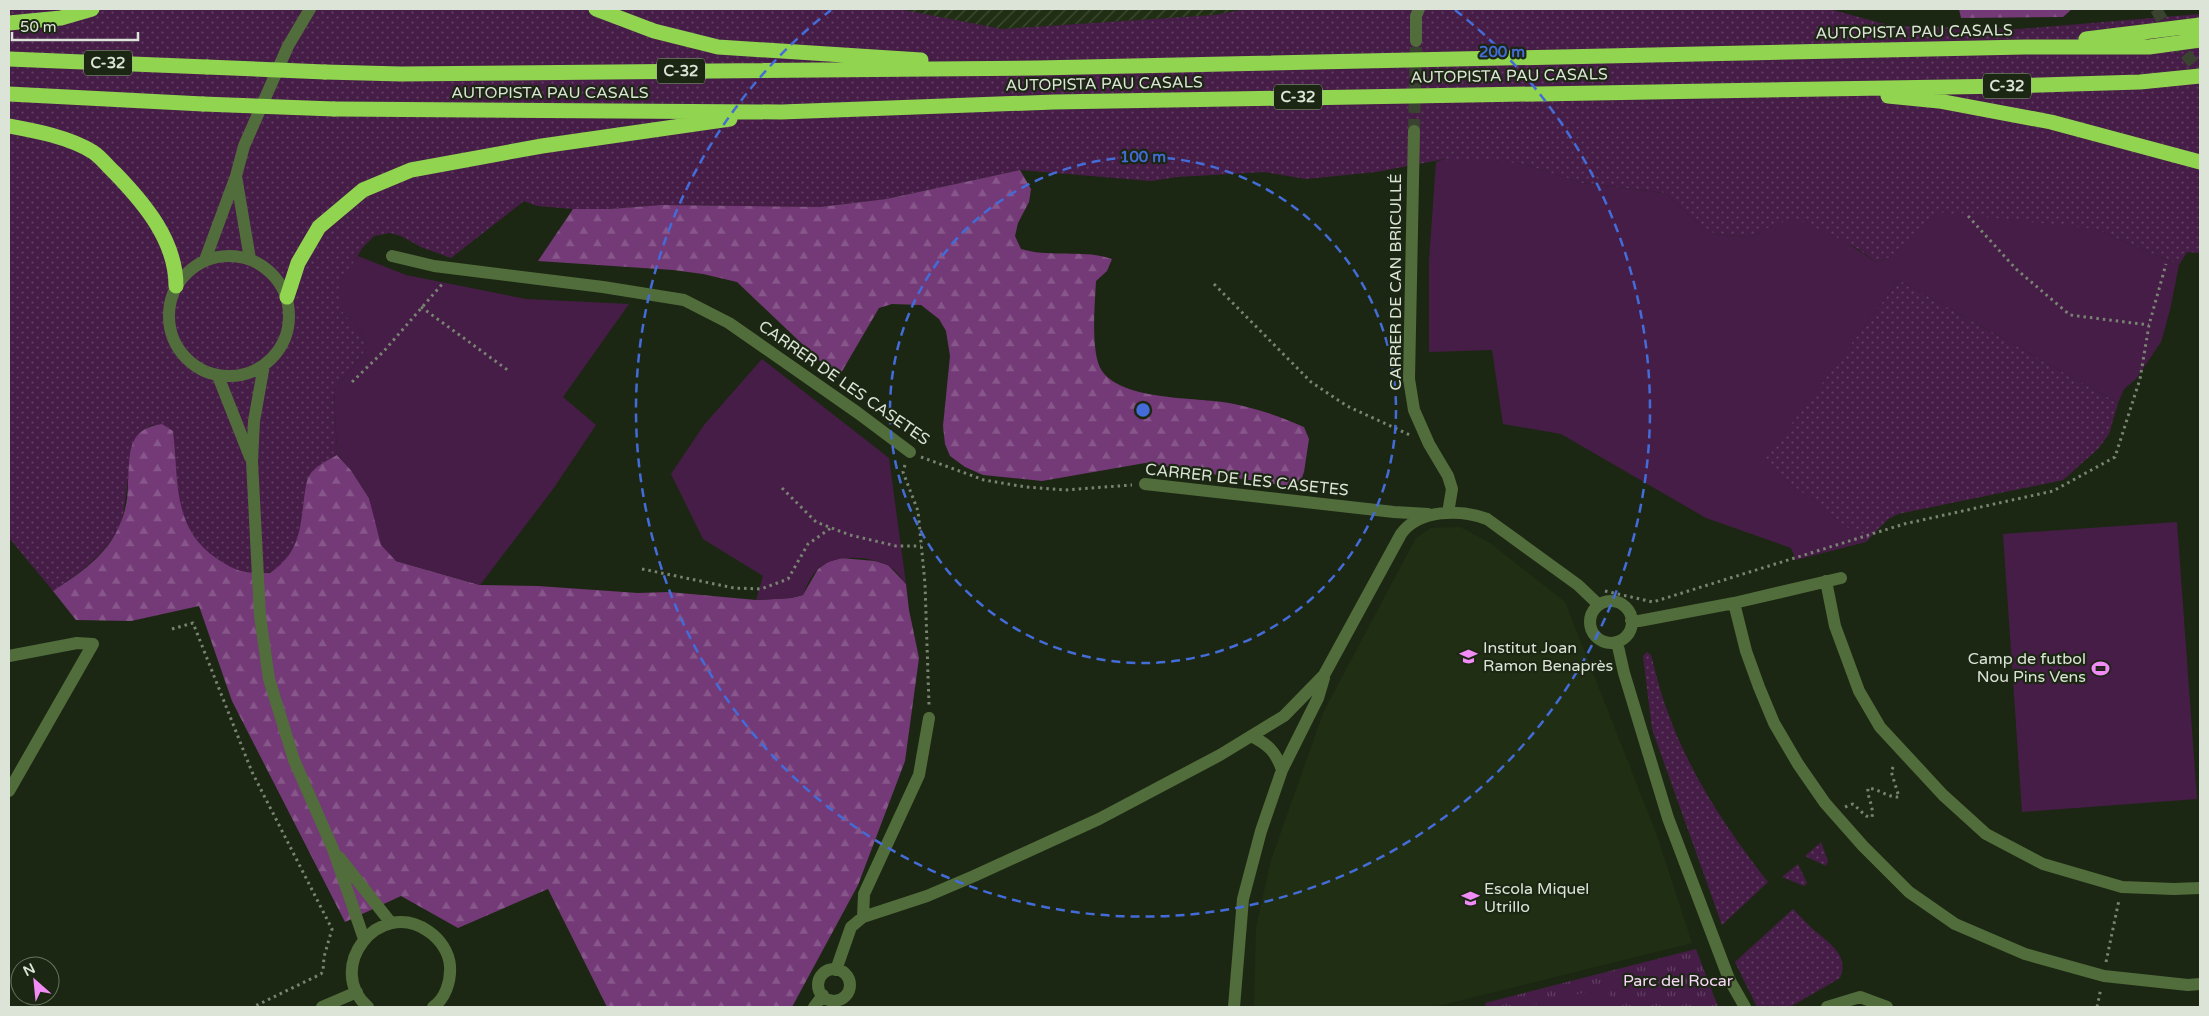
<svg xmlns="http://www.w3.org/2000/svg" width="2209" height="1016" font-family="'Varela Round',sans-serif">
<style>
.built{fill:#202f14}
.industrial{fill:url(#industrial-furrows)}
.grass{fill:url(#grass-dots)}
.forest{fill:url(#forest-firs)}
.park{fill:url(#park-tufts)}
.garden{fill:#461d47}
.lines{fill:none;stroke-linecap:round;stroke-linejoin:round}
.minor-tunnel{stroke:#394330;stroke-width:12;stroke-dasharray:12 6;stroke-linecap:butt}
.major-tunnel{stroke:#394330;stroke-width:12;stroke-dasharray:12 6;stroke-linecap:butt}
.path{stroke:#798372;stroke-width:3;stroke-dasharray:2.5 4;stroke-linecap:butt}
.minor{stroke:#526d3c;stroke-width:12}
.highway{stroke:#90d44f;stroke-width:15}
.highway-bridge{stroke:#90d44f;stroke-width:15}
.ring{fill:none;stroke:#436cd8;stroke-width:2.5;stroke-dasharray:9 6}
.labels{text-anchor:middle;dominant-baseline:central;stroke-width:4.5;stroke-linejoin:round;paint-order:stroke}
.shield{fill:#1c2713;stroke:#a2ab9c;stroke-width:1}
.shield-label{font-size:15px;font-weight:bold;fill:#dce4d7}
.street-label{font-size:16px;fill:#dce4d7;stroke:#1c2713}
.poi-label{font-size:16px;fill:#dce4d7;stroke:#1c2713;text-anchor:start}
.park-label{font-size:16px;fill:#f9d6f9;stroke:#1c2713}
.centre{fill:#436cd8;stroke:#1c2713;stroke-width:2.5}
.ring-label{font-size:15px;text-anchor:middle;font-weight:bold;fill:#436cd8;stroke:#1c2713;stroke-width:4.5;stroke-linejoin:round;paint-order:stroke}
</style>
<defs>
<pattern id="industrial-furrows" width="10" height="10" patternUnits="userSpaceOnUse" patternTransform="scale(1.25)"><rect width="10" height="10" fill="#202f14"/><path d="M-1 1l2-2M0 10L10 0M9 11l2-2" fill="none" stroke="#404d35"/></pattern>
<pattern id="grass-dots" width="8" height="8" patternUnits="userSpaceOnUse" patternTransform="scale(1.25)"><rect width="8" height="8" fill="#461d47"/><path d="M2 2h.1M6 6h.1" fill="none" stroke="#603e61" stroke-width="1.8" stroke-linecap="round"/></pattern>
<pattern id="forest-firs" width="22" height="20" patternUnits="userSpaceOnUse" patternTransform="scale(1.25)"><rect width="22" height="20" fill="#743977"/><path d="M5 1l3.5 6h-7zM16 11l3.5 6h-7z" fill="#87568a"/></pattern>
<pattern id="park-tufts" width="24" height="20" patternUnits="userSpaceOnUse" patternTransform="scale(1.25)"><rect width="24" height="20" fill="#461d47"/><path d="M3 7l-1-3M5 7V3M7 7l1-3M15 17l-1-3M17 17v-4M19 17l1-3" fill="none" stroke="#603e61"/></pattern>
</defs>
<rect width="100%" height="100%" fill="#1c2713"/>
<path class="built" d="M1460 527 1490 543 1565 602 1656 833 1692 943 1434 1007H1254L1256 928 1271 860 1324 711 1416 538 1431 528Z"/>
<path class="industrial" d="M899 9H1246L1214 15 1002 29Z"/>
<path class="grass" d="M9 9H899L1002 29 1214 15 1246 9H1829L1892 26 2019 29 2200 14V253L2187 252 2179 265 2095 229 1906 243 1889 258 1876 262 1858 249 1831 235 1774 225 1751 237 1715 234 1704 228 1665 193 1582 183 1523 164 1463 159H1445L1376 172 1306 179 1264 172 1177 177 1151 181 1020 170 886 199 820 207 661 205 610 209H573L537 206 524 201 451 258 421 247 401 236 390 233 374 236 362 248 353 264 340 281V309L362 334 367 348 334 391 337 455C327 460 317 466 310 475 306 480 305 491 305 497 302 521 300 546 282 564 276 570 271 573 262 573 246 573 237 572 223 563 215 557 205 552 198 545 172 514 177 467 173 431 122 399 132 503 119 528 103 556 79 574 53 591L9 538Z
M1899 280 2118 403 2109 434 2098 449 2063 480 1898 514 1888 519 1866 542 1762 462Z
M1647 652 1651 655C1656 673 1660 692 1667 710 1689 773 1727 830 1768 882L1722 925 1652 729 1643 656Z
M1821 842 1828 861 1826 866 1805 856Z
M1798 864 1807 883 1804 886 1782 877Z
M1793 909C1799 915 1806 923 1813 929 1828 943 1850 954 1840 978L1790 1007H1757L1735 962Z"/>
<path class="forest" d="M1959 9H2072L2063 17 1961 18Z
M1020 170 1031 189 1029 202 1018 223 1015 236 1021 249C1051 258 1084 249 1112 259L1107 271 1096 281C1095 303 1090 354 1102 371 1123 401 1196 397 1229 403 1255 408 1280 416 1304 427L1309 439 1304 472 1298 488 1145 463 1042 481 983 475 965 467 950 456 945 444 943 426 950 356 946 331 939 319 921 305 892 304 879 308 838 378 737 282 703 274 673 270 538 261 573 209H610L661 205 820 207 886 199Z
M162 424 173 431C179 478 171 527 216 558 239 573 243 573 270 573 299 553 300 531 304 499 305 492 306 481 309 476 315 466 328 460 337 455L351 470 369 498 374 514 396 561 480 585 538 586 638 593 669 592 756 600 791 598 803 595 818 569 828 562 841 558 875 561 888 565 906 584 909 610 919 658 905 761 858 885 792 1007H607L548 889 458 928 401 896 345 922 232 701 199 606 131 621 76 620 53 591C79 574 108 555 120 524 126 511 128 496 128 483 130 454 126 429 162 424Z"/>
<path class="park" d="M1696 949 1718 1007H1486L1485 1003Z"/>
<path class="garden" d="M1445 159H1482L1523 164 1582 183 1665 193 1704 228 1715 234 1751 237 1774 225 1789 220 1803 222 1844 241 1876 262 1889 258 1938 212 2095 229 2179 265 2170 310 2161 342 2136 379 2124 389 2118 403 1899 280 1763 462 1866 542 1796 560 1791 548 1706 518 1561 434 1503 424 1492 350 1429 352V261L1436 162Z
M358 256 406 275 526 299 629 304 563 397 596 425 553 489 480 585 396 561 381 545 369 498 351 470 337 455 334 391 367 348 362 334 340 309V281Z
M762 359 889 458 906 584C901 577 895 569 887 565 868 556 835 554 819 568 811 575 807 585 803 595L791 598 756 600 763 576 703 539 671 474 704 425Z
M2177 522 2197 799 2022 812 2003 534Z
M1607 987 1612 1007H1526Z"/>
<g class="lines">
<path class="minor-tunnel" d="M1414 131 1416 41"/>
<path class="major-tunnel" d="M2156 9 2172 37 2200 72"/>
<path class="path" d="M1968 216 2016 269 2070 315 2149 325
M1214 284 1311 382 1347 406 1410 435
M421 307 509 371
M352 382 384 351 444 282
M921 457 984 480 1026 487 1065 490 1132 485
M905 465 903 472 918 511 925 584 929 705
M782 488 816 522 850 535 896 546H921
M642 569 734 588 761 589 788 579 808 544 831 528
M1605 591 1653 602 1904 524 2053 491 2115 457 2140 379 2149 325 2166 264
M172 629 193 623 252 772 332 929 324 957 323 971 321 974 253 1007
M1845 807 1853 804 1866 816 1872 817C1874 806 1867 798 1868 788 1879 789 1889 798 1899 797L1891 771 1895 764
M2106 962 2119 900
M2097 1007 2101 988"/>
<path class="minor" d="M1416 41V16L1419 9
M1414 131 1409 379 1414 410 1429 444 1448 476 1452 489 1448 513
M236 176 250 259
M169 316a60 60 0 1 1 120 0a60 60 0 1 1-120 0Z
M392 256 434 266 603 287 684 300 729 323 858 413 910 452
M205 260 236 176 244 146 288 46 310 9
M264 365 254 421 252 461 260 616 269 679 294 760 333 849 364 939
M218 376 250 457
M1145 484 1394 512 1428 514
M1826 581 1835 626 1859 691 1880 727 1943 795 1986 834 2043 864 2122 887 2174 889 2200 888
M1590 622a21 21 0 1 1 42 0a21 21 0 1 1-42 0Z
M1734 603 1746 651 1759 687 1774 723 1798 764 1825 803 1863 846 1909 892 1955 924 2025 954 2104 976 2188 985 2200 984
M1631 620 1639 621 1734 603 1841 578
M1617 642 1624 673 1668 818 1729 979 1745 1007
M9 656 77 643 93 644 9 791
M1251 736C1268 744 1276 752 1282 770
M339 857 391 923
M863 917 864 894 919 775 929 718
M818 985a16 16 0 1 1 32 0a16 16 0 1 1-32 0Z
M836 970 851 927 863 917 927 896 974 876 1099 819 1220 755 1284 716 1324 675 1401 534C1419 509 1460 509 1487 519L1578 585 1599 605
M322 1007 357 992
M368 1007C324 969 378 897 428 931 440 939 449 952 450 966 451 982 445 999 433 1007
M814 1007 823 995
M1234 1007 1243 899 1261 831 1282 770 1318 698 1324 678
M1827 1007 1860 997 1887 1007"/>
<path class="highway" d="M596 9 654 31 718 47 921 60
M9 23 61 18 92 9
M2086 39 2200 25
M9 59 207 67
M325 72 401 74 1037 68 2025 47H2149L2200 40
M9 94 203 104
M1888 96 1939 101 2051 122 2200 162
M334 109 781 112 1054 102 2009 86 2140 82 2200 76
M9 126C36 131 69 137 93 152 101 157 108 167 115 173 145 204 176 241 176 286
M287 297 298 263 319 227 363 190 411 170 542 146 730 119"/>
<path class="highway-bridge" d="M207 67 325 72
M203 104 334 109"/>
</g>
<g class="ring">
<circle cx="1143" cy="410" r="253"/>
<path d="M1455 10A507 507 0 1 1 831 10"/>
</g>
<defs>
<symbol id="school-bare" viewBox="-9 -9 18 18"><path d="M0-5L7-2L0 1L-7-2ZM-4 1L0 2.5L4 1V4Q0 6-4 4Z" fill="#f18bf5" stroke="#1c2713" stroke-width="2.5" paint-order="stroke"/></symbol>
<symbol id="stadium-bare" viewBox="-9 -9 18 18"><path d="M0-5a6.5 5 0 1 0 0 10a6.5 5 0 1 0 0-10ZM-3.5-1.8h7v3.6h-7Z" fill="#f18bf5" stroke="#1c2713" stroke-width="2.5" paint-order="stroke"/></symbol>
</defs>
<g fill-rule="evenodd">
<use href="#school-bare" x="1456" y="644" width="25" height="25"/>
<use href="#stadium-bare" x="2088" y="656" width="25" height="25"/>
<use href="#school-bare" x="1458" y="886" width="25" height="25"/>
</g>
<g class="labels">
<g class="shield">
<rect x="84" y="50.5" width="48" height="25" rx="4"/>
<rect x="657" y="58.5" width="48" height="25" rx="4"/>
<rect x="1983" y="73.5" width="48" height="25" rx="4"/>
<rect x="1274" y="84.5" width="48" height="25" rx="4"/>
</g>
<g class="shield-label">
<text x="108" y="63">C-32</text>
<text x="681" y="71">C-32</text>
<text x="2007" y="86">C-32</text>
<text x="1298" y="97">C-32</text>
</g>
<g class="street-label">
<text transform="translate(1914 32) rotate(-1)">AUTOPISTA PAU CASALS</text>
<text transform="translate(1509 76) rotate(-1)">AUTOPISTA PAU CASALS</text>
<text transform="translate(1104 84) rotate(-1)">AUTOPISTA PAU CASALS</text>
<text x="550" y="93">AUTOPISTA PAU CASALS</text>
<text transform="translate(1396 282) rotate(-90)">CARRER DE CAN BRICULLÉ</text>
<text transform="translate(844 383) rotate(35)">CARRER DE LES CASETES</text>
<text transform="translate(1247 480) rotate(6)">CARRER DE LES CASETES</text>
</g>
<g class="poi-label">
<text x="1483" y="648">Institut Joan<tspan x="1483" dy="18">Ramon Benaprès</tspan></text>
<text x="2086" y="659" text-anchor="end">Camp de futbol<tspan x="2086" dy="18">Nou Pins Vens</tspan></text>
<text x="1484" y="889">Escola Miquel<tspan x="1484" dy="18">Utrillo</tspan></text>
</g>
<g class="park-label">
<text x="1678" y="981">Parc del Rocar</text>
</g>
</g>
<circle cx="1143" cy="410" r="8" class="centre"/>
<g class="ring-label">
<text x="1502" y="57">200 m</text>
<text x="1143" y="162">100 m</text>
</g>
<rect width="2209" height="1016" fill="none" stroke="#dce4d7" stroke-width="20"/>
<g transform="translate(35 981) rotate(333)"><circle r="24" fill="#1c2713" stroke="#697361"/>
<path d="M0-4L9 19L0 12L-9 19Z" fill="#f18bf5"/>
<text y="-8" font-size="14" font-weight="bold" text-anchor="middle" fill="#dce4d7">N</text>
</g>
<path d="M12 32v8h126v-8" fill="none" stroke="#dce4d7" stroke-width="2.5"/>
<text x="20" y="32" font-size="15" fill="#dce4d7" stroke="#1c2713" stroke-width="4" paint-order="stroke">50 m</text>
</svg>
